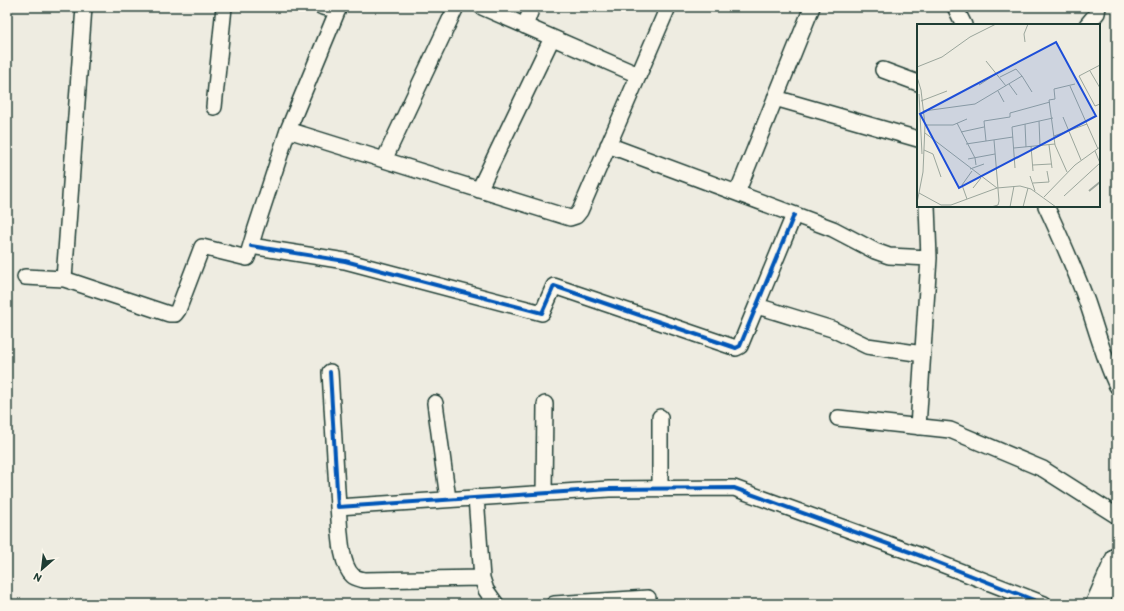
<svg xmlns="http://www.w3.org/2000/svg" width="1124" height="611" font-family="Itim,sans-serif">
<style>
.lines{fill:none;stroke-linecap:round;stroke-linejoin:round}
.minor-casing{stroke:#1f3d34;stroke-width:18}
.primary-casing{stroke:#1f3d34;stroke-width:25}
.minor{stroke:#fbf7ec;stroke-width:15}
.primary{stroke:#fbf7ec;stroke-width:22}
.cycleway-casing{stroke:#fbf7ec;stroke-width:6}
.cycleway{stroke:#0057b8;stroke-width:4}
.inset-river{fill:none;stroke:#9fa89f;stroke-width:2}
.inset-road{fill:none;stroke:#9ba69c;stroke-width:1}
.view{fill:#1d4ed8;fill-opacity:0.15;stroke:#1d4ed8;stroke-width:2}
.inset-edge{fill:none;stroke:#1f3d34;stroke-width:2}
</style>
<rect width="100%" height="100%" fill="#eeece1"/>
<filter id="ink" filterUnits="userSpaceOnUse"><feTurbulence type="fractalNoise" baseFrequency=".025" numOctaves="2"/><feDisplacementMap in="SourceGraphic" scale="8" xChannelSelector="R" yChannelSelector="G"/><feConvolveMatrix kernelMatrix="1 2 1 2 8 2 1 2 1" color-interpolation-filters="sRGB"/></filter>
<g filter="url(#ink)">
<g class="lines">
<defs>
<path id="minor" d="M322 7 338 10
M482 7 638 75
M955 7 964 25
M1087 25 1097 13 1098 7
M525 26 532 7
M883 70 918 83
M775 98 918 139
M214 107 224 7
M288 130 570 218 576 216 580 211 668 7
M608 145 833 229 875 251 889 256 929 258
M384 160 456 7
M479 190 552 38
M737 193 812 7
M1046 206C1061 238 1075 270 1087 302 1097 331 1104 359 1117 386
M251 246 345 261 542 313 554 286 736 348 740 346 794 215
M25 277 64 279 169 314H175L178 310 202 247 247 258 255 231 288 130 339 7
M64 279 84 7
M757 306 832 329 867 346 923 354
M330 372 338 507 609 489 734 488 921 556 1044 604
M435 403 448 499
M838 418 950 430 1043 469 1117 516
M918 427 929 258 927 206
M660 489V417
M544 493 545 404
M476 497 482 578 486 590 496 604
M338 507C340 524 339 564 353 576 355 578 361 579 364 580L482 578
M554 604 648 598"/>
<path id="primary" d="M1097 604 1117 559"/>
</defs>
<use href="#minor" class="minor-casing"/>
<use href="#primary" class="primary-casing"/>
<use href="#minor" class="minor"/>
<use href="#primary" class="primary"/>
<defs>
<path id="cycleway" d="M251 246 345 261 542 313 554 286 736 348 740 346 794 215
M330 372 338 507 609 489 734 488 921 556 1044 604"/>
</defs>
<use href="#cycleway" class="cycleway-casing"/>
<use href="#cycleway" class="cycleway"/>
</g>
</g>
<g transform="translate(917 24)">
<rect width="183" height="183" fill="#eeece1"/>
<path class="inset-river" d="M172 167 183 158"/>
<path class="inset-road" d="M108 18 107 10 111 0M69 37 89 62M183 41 162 52 178 82 183 80M0 43 25 33 53 13 79 0M173 47 183 64M0 53 4 66 8 101 6 148 0 179M83 53 99 45 105 52M92 60 100 71M62 61 79 50M153 62 181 125M81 67 87 78M2 70 5 130M4 77 30 67M7 87 58 80 105 52 115 68M146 93 164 136M122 97 123 122M40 99 58 134 59 141M108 100 109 123M8 101H36L50 95M44 108 67 103M8 109 80 164M137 112 170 100M69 117 67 97 93 93V89L133 78M49 120 96 113M132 121 135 144M114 122 116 147M97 124 138 120M7 126 16 130 24 153M178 127 183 139M51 135 78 130M116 141 134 140M98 144 95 103 136 94M53 145 67 140M150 148 138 121 132 76 138 75 137 65 158 60M113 152 118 167M116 159 132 158 130 147M56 164 64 154M2 169 24 181H34L80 164 103 162 114 165 139 183M147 172 183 139M127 173 158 141 183 123M50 175 45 161 55 147M74 183 81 181 82 177 77 116M93 183 97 162M106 183 111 164"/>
<path class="view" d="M139 18 179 92 42 164 3 90Z"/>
<rect width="183" height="183" class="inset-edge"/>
</g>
<rect width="1124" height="611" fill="none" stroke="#fbf7ec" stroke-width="24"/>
<rect x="12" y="12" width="1100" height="587" fill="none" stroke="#1f3d34" stroke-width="1.5" filter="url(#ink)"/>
<g transform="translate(42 569) rotate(208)" stroke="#fbf7ec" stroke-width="3" paint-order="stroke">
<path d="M0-3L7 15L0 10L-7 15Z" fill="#1f3d34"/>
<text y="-6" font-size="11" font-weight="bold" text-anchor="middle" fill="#1f3d34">N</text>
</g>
</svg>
